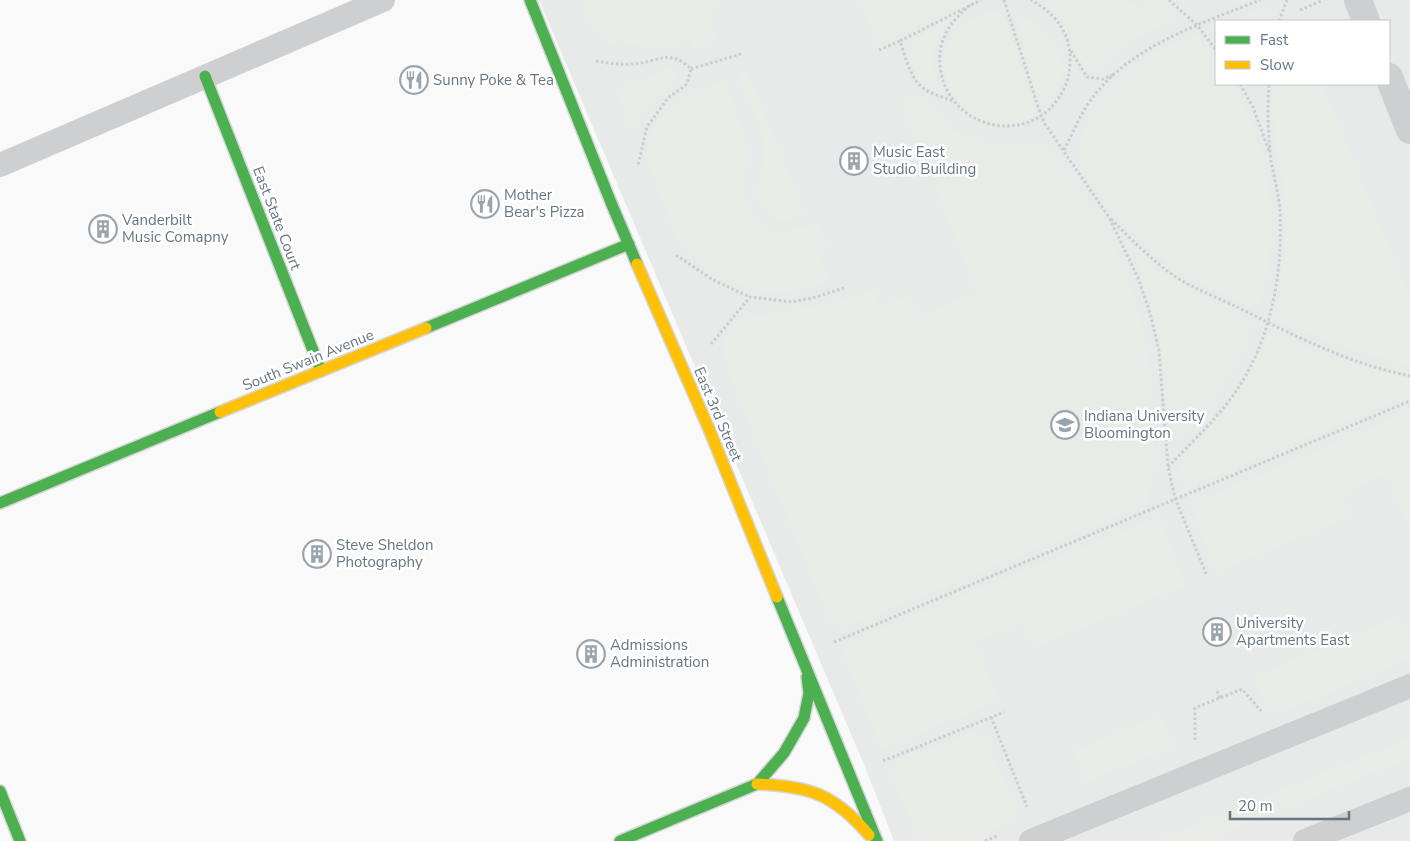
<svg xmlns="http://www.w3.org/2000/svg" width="1410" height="841" font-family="'Nunito Sans',sans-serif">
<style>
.built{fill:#e8e9e9;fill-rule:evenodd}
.green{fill:#e8ebe6}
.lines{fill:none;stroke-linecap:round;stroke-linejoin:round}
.fast-casing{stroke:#d5d6d7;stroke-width:14}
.slow-casing{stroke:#d5d6d7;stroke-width:14}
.path{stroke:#cbcccd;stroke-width:3;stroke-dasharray:2.5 2.5;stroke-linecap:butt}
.lane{stroke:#cecfd0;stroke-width:24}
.street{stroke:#cecfd0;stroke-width:28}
.fast{stroke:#4caf50;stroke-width:11}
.slow{stroke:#ffc107;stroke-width:11}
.labels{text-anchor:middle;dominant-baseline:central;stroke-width:5;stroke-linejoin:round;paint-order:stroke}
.poi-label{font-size:15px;fill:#657683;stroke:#fff;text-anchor:start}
.street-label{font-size:15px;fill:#657683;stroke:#fff}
</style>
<rect width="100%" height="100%" fill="#f9f9f9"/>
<path class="built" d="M539 0H1410V841H894L865 767ZM1216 21H1389V84H1216Z"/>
<path class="green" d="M578 0H720L721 4 706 11 717 39 693 49 687 36C668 53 637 50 617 39L612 46C595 34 588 21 583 2L579 3Z
M869 0H976L877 45 860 3Z
M1034 0H1126L1140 9 1146 0H1164L1174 9 1176 14 1174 18 1130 42 1116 51 1097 69 1089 71C1072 62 1074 43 1066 27 1060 15 1046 5 1034 0Z
M1266 8 1273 11 1272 21H1231Z
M1003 10 1036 117C1025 120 1012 125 1002 124 988 123 973 119 963 109 939 87 938 44 963 24 974 15 989 12 1003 10Z
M1017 15C1047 24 1071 56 1059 87 1056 96 1050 103 1045 111L1027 61Z
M941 26 942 31C929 53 932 65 939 88L935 91C917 86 903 60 914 43 920 34 931 29 941 26Z
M1200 35 1216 55V84H1234C1245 106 1256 130 1262 155 1274 201 1274 257 1260 303L1250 308C1229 298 1209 288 1189 276 1152 253 1114 219 1091 183 1087 176 1079 167 1078 159 1078 155 1080 149 1081 144 1085 121 1092 109 1108 92 1132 65 1164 42 1200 35Z
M672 67 677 76 675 81 655 96 636 124 630 125 627 120 616 90Z
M747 69 804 212 789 221 770 217 756 196C759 181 765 162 764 146 762 123 746 94 737 73Z
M724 80C732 102 742 123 746 146 749 161 743 176 744 191 745 201 748 212 755 219 775 241 794 230 817 221L828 247 817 251 829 280C815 286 801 291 785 292 747 295 701 273 679 242 675 235 672 225 669 217 662 201 656 184 649 168L648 156 649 139 659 119 671 106 693 93Z
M1274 84H1322L1410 298V367L1331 343 1283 323 1275 315 1283 269 1285 234 1283 184 1277 155 1274 121Z
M920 94 933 110 955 131 984 143 1040 145 1054 156 1070 174 1106 227 1136 301 1149 359 1155 458 1153 483 1147 496 1149 503 851 625 842 627 830 622 731 380 723 352 725 337 733 323 751 316 800 309 848 299 873 289 880 306 910 294 918 316 977 292 900 101Z
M1135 247C1158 268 1185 286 1212 302 1225 309 1239 314 1251 321 1249 349 1200 431 1173 440L1167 430 1163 367 1158 331 1137 261Z
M1271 332C1284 334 1294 343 1306 347 1341 360 1374 370 1410 378V396L1189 486C1184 480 1178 474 1180 466 1181 457 1218 420 1226 409 1236 395 1246 380 1253 366 1258 354 1260 341 1271 332Z
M1410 411V531L1386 474 1341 494 1350 517 1216 572 1190 504Z
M1159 516 1186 585 1034 648 1023 622 975 642 999 700 882 750 843 654 848 642Z
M1397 617 1410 644V659L1277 714 1266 706 1254 676Z
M1161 715 1174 747 1085 782 1073 751Z
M973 732 985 736 1020 819 965 841H919L893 778 896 763 900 759Z
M1410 738V758L1205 841H1154Z"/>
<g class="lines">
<defs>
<path id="fast" d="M530 0 612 205 637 264
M205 76 321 371
M426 328 629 244
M0 503 220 412
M777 597 877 841
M0 791 20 841
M620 841 757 784 784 753 804 718 809 693 807 677"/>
<path id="slow" d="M637 264 709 429 777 597
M220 412 426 328
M757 784C809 786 834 794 869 835"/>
</defs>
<use href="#fast" class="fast-casing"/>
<use href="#slow" class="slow-casing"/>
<path class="path" d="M1004 0 1041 116 1045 124 1109 217 1138 278 1150 313 1159 351 1168 467 1175 498 1207 576
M1169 0 1197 25 1216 50
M970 5C959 15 949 24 944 38 939 48 939 61 941 72 950 125 1020 146 1055 103 1065 90 1070 77 1070 61 1071 33 1055 13 1031 0
M1300 10 1323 0
M1279 21 1287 0
M879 50 900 41
M1071 51 1087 77 1103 79 1114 74
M596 61C608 63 620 65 632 64 658 63 668 47 691 69L687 84 668 98 647 127 638 165
M691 69 741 54
M1240 84 1253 107 1269 151
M952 101C944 97 934 95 926 90 911 82 905 56 900 41L981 0
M1064 150C1073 133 1081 112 1093 97 1132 45 1203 23 1260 0
M1111 219C1132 240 1154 263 1179 279 1199 291 1221 299 1241 309 1295 336 1350 364 1410 376
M676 255 713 280 750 297
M711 344 750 297 793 302 816 297 844 288
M1168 467C1187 447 1208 427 1225 406 1269 352 1283 280 1280 212 1279 195 1274 177 1271 160 1268 135 1267 108 1269 84
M834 642 1410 401
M1217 691 1220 698
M991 717 1027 807
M1195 740V708L1242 689 1261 711
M883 761 1004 712
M985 841 999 835"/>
<path class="lane" d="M0 165 383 0
M1031 841 1410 686
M1305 841 1410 799"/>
<path class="street" d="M1358 0 1366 21
M1389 77 1410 130"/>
<use href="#fast" class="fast"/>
<use href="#slow" class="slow"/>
</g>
<defs>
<symbol id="restaurant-ring" viewBox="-11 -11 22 22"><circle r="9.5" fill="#fff" stroke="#99a4ac" stroke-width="1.5"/><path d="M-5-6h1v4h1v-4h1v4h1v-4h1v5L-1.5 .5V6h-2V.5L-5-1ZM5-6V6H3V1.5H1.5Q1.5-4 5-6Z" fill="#99a4ac"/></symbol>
<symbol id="building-ring" viewBox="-11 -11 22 22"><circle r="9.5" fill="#fff" stroke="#99a4ac" stroke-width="1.5"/><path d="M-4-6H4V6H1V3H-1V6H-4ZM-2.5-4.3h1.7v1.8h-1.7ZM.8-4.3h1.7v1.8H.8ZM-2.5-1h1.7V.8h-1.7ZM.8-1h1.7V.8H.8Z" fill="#99a4ac"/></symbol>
<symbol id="university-ring" viewBox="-11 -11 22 22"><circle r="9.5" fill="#fff" stroke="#99a4ac" stroke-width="1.5"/><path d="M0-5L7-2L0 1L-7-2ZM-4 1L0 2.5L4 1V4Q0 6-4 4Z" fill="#99a4ac"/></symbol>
</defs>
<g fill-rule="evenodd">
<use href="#restaurant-ring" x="398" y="64" width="32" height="32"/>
<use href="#building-ring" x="838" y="145" width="32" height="32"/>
<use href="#restaurant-ring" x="469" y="188" width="32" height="32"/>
<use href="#building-ring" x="87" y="213" width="32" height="32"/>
<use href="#university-ring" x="1049" y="409" width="32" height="32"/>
<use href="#building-ring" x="301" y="538" width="32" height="32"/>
<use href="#building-ring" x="1201" y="616" width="32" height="32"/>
<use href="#building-ring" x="575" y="638" width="32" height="32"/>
</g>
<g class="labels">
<g class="poi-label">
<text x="433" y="80">Sunny Poke &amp; Tea</text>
<text x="873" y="152">Music East<tspan x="873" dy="17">Studio Building</tspan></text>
<text x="504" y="195">Mother<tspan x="504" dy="17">Bear's Pizza</tspan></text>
<text x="122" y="220">Vanderbilt<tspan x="122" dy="17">Music Comapny</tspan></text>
<text x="1084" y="416">Indiana University<tspan x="1084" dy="17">Bloomington</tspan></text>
<text x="336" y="545">Steve Sheldon<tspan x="336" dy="17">Photography</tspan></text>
<text x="1236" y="623">University<tspan x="1236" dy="17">Apartments East</tspan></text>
<text x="610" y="645">Admissions<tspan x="610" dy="17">Administration</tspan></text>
</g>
<g class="street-label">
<text transform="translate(277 218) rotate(69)">East State Court</text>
<text transform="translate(308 360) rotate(-22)">South Swain Avenue</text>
<text transform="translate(718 414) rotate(67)">East 3rd Street</text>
</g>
</g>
<rect x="1215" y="20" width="175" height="65" fill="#ffffff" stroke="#c1c8cd"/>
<rect x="1225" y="36" width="25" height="8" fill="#4caf50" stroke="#c1c8cd"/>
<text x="1260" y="45" font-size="15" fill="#657683">Fast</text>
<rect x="1225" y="61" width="25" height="8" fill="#ffc107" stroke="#c1c8cd"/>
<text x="1260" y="70" font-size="15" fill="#657683">Slow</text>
<path d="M1230 811v8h119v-8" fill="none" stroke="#657683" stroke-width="2.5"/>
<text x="1238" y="811" font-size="15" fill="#657683" stroke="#ffffff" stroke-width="4" paint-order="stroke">20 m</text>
</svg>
